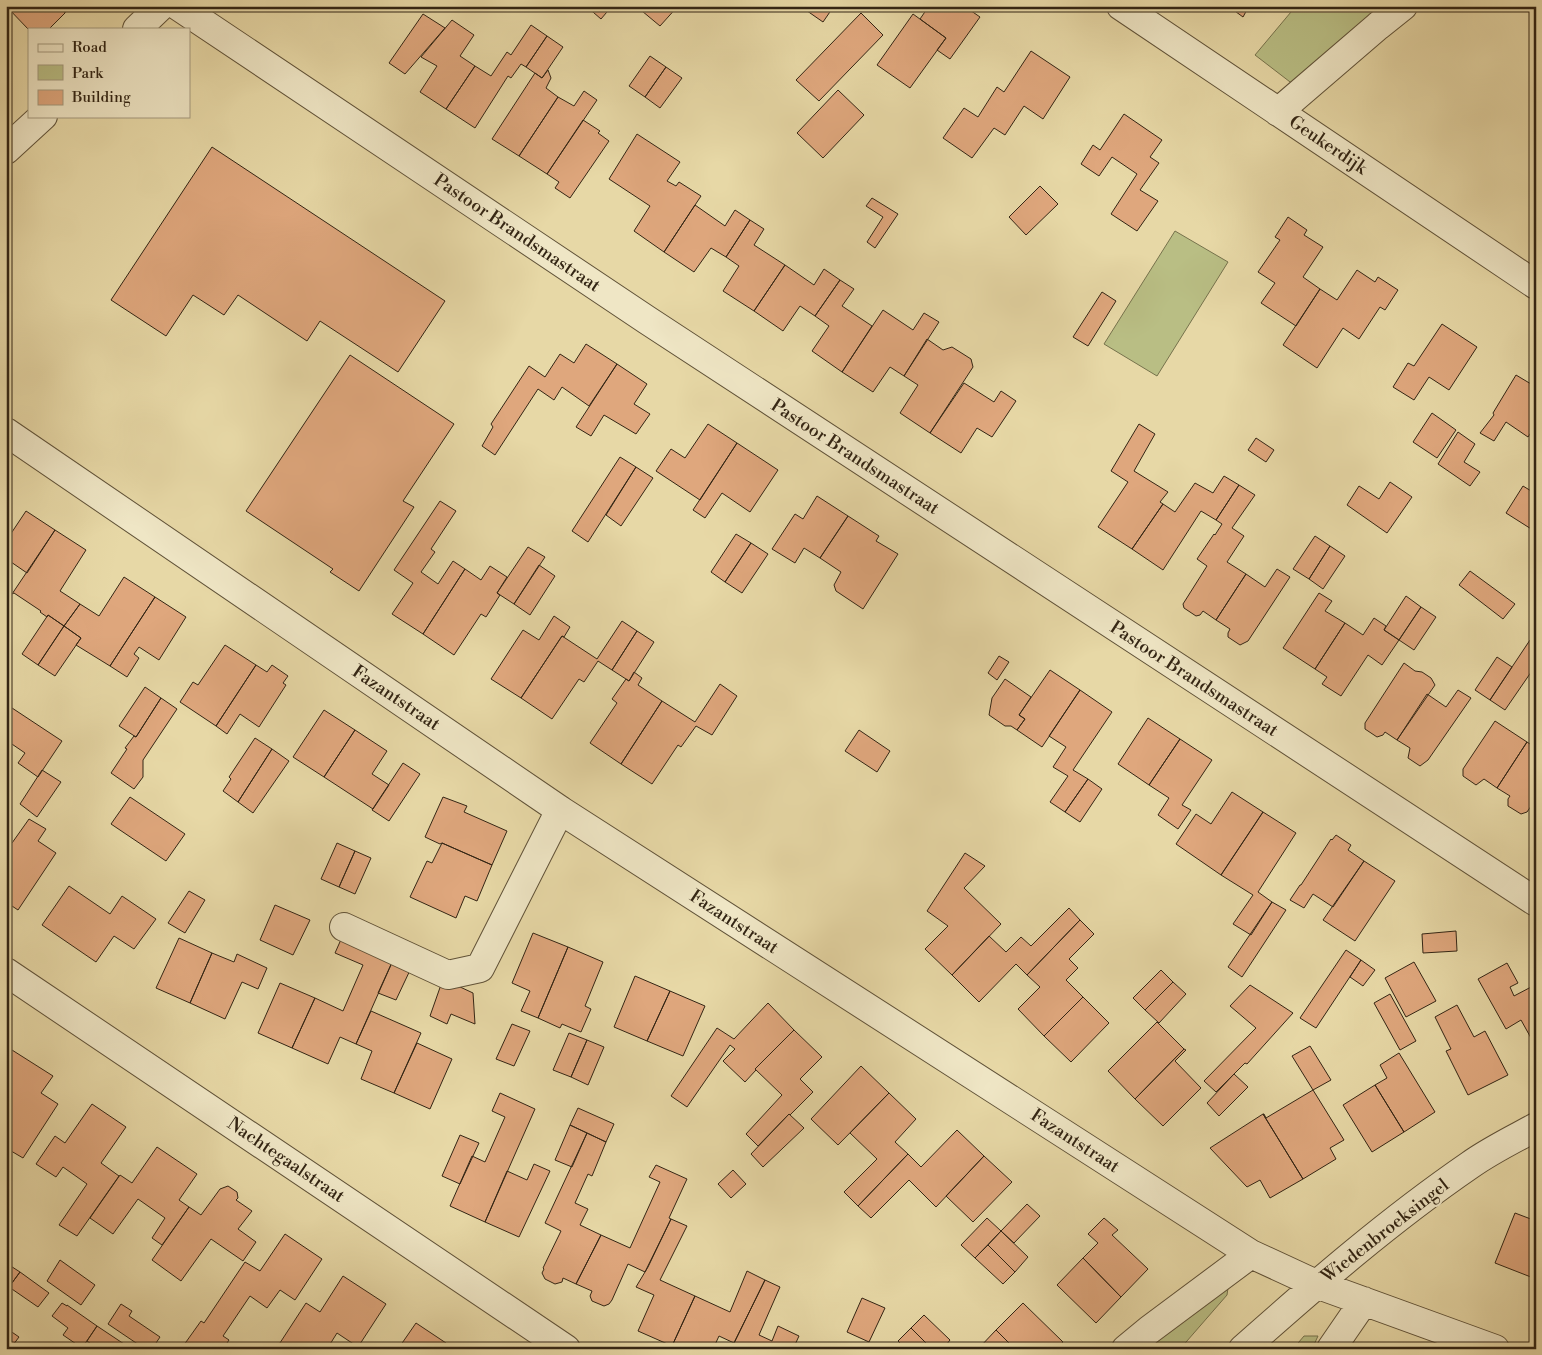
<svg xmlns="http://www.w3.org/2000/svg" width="1542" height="1355" font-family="'Libre Bodoni',serif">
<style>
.green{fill:#b9be84;stroke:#76724c}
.building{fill:#dfa77d;stroke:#332514}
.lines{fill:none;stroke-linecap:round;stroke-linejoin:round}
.minor-casing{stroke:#605238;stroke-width:30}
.minor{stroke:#efe6c5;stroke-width:28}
.labels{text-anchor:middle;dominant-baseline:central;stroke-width:4.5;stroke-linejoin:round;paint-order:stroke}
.street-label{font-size:18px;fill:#332514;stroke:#efe6c5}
</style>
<rect width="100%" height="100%" fill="#e7d8a6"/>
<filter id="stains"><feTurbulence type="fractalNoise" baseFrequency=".004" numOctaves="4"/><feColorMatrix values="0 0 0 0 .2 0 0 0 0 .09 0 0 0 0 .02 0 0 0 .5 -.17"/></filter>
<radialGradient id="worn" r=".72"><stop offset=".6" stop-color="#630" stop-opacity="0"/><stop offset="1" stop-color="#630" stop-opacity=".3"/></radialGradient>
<path class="green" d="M1296 6H1385L1294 85 1255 55Z
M1175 231 1228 262 1157 376 1104 344Z
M1229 1281 1227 1295 1180 1349H1140Z
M1304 1336H1318L1312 1349H1293Z"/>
<path class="building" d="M6 6H59L65 13 49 29H29V30Z
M59 6H72L65 13Z
M586 6H612L601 19Z
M636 6H678L660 26Z
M800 6H834L823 22Z
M929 6H964L980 17 950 59 937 50 946 38 920 19Z
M1228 6H1249L1243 17Z
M861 13 883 35 819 101 796 80Z
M423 14 445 28 405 74 389 63Z
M913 14 946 38 910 88 877 65Z
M452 20 474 35 460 56 475 66 446 109 420 92 437 66 421 57Z
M531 25 547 36 526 67 521 64 511 78 508 76 475 128 446 109 475 66 491 76 507 52 511 55Z
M547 36 563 47 542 78 526 67Z
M1031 51 1070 77 1043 119 1024 106 1005 135 994 128 972 158 943 138 964 108 978 117 997 87 1004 92Z
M650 56 666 67 645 97 629 86Z
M666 67 682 78 660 108 645 97Z
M548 70 551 78 546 88 558 97 519 156 492 139 535 73 542 78Z
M838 90 864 115 823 158 797 133Z
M584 91 597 100 547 174 519 156 558 97 574 106Z
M1124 114 1162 140 1150 157 1159 163 1140 190 1158 201 1137 231 1111 214 1137 174 1112 157 1099 176 1081 164 1093 145 1100 150Z
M583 120 600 131 598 133 609 141 570 198 555 188 559 182 547 174Z
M637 134 680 162 667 181 676 186 679 182 701 196 664 252 634 231 650 206 609 179Z
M212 147 445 301 398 372 320 321 307 341 238 295 224 315 193 295 166 336 111 300Z
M1040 186 1058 204 1026 235 1009 217Z
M872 198 898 214 875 248 867 242 883 217 866 206Z
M695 205 725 226 735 210 750 220 726 257 711 248 694 272 664 252Z
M1288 217 1307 230 1304 235 1323 247 1303 277 1320 289 1296 326 1261 303 1275 283 1258 272 1280 240 1275 237Z
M750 220 764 229 754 245 785 265 754 311 723 291 739 266 726 257Z
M785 265 814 285 824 269 840 280 815 316 800 306 783 331 754 311Z
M1357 270 1375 282 1378 277 1398 290 1385 310 1380 307 1359 339 1343 328 1317 368 1283 345 1320 289 1337 300Z
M840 280 854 289 842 306 872 326 842 372 812 351 829 326 815 316Z
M1102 292 1116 301 1088 346 1073 337Z
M883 310 913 330 924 313 939 322 904 376 890 367 873 392 842 372Z
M1442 324 1477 347 1449 390 1429 377 1414 400 1393 387 1408 363 1414 366Z
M927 339 943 350 952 347 971 359 973 367 930 433 900 413 918 385 904 376Z
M586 344 617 364 589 406 562 387 554 400 538 389 495 455 482 446 493 427 491 424 529 366 545 377 560 354 574 363Z
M350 355 454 424 403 501 414 507 359 591 330 572 333 569 246 511Z
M617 364 647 384 634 404 650 414 636 434 604 415 591 436 576 427Z
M1516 375 1536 387V425L1528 437 1506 422 1494 441 1480 433 1494 415 1493 413Z
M964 383 994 402 1001 391 1016 401 992 437 977 428 961 453 930 433Z
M1432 413 1456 430 1437 458 1413 442Z
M708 424 737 443 700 500 656 471 671 449 685 458Z
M1139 424 1155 434 1134 471 1168 492 1160 502 1163 504 1132 549 1098 527 1128 482 1111 471Z
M1458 432 1475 444 1464 462 1480 472 1470 486 1438 464Z
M1256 438 1274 450 1266 462 1248 450Z
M737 443 778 470 750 512 722 493 705 518 693 510Z
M620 457 636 467 588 542 572 531Z
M636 467 653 478 621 526 606 515Z
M1224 476 1239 485 1216 520 1201 511 1163 570 1132 549 1163 504 1175 512 1195 483 1213 493Z
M1390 482 1412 497 1387 533 1347 505 1359 486 1379 499Z
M1239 485 1255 495 1232 528 1244 536 1227 562 1246 574 1216 620 1203 611 1200 615 1196 616 1184 608 1183 604 1207 566 1197 559 1214 534 1215 535 1222 524 1216 520Z
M1523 486 1536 494V532L1506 513Z
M817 496 848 516 820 558 804 548 795 563 772 549 795 514 803 519Z
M440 501 456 511 431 549 435 552 421 572 438 584 453 561 465 569 423 634 392 614 413 583 394 570Z
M26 511 55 530 27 573 11 562 6 569V541Z
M848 516 879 536 876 541 898 554 863 609 836 591 834 585 841 572 820 558Z
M55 530 86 550 60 591 80 604 64 626 48 615 47 617 40 612 41 611 14 593 12 594Z
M736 534 751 543 725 582 711 572Z
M1315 536 1330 546 1309 579 1293 569Z
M751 543 768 554 742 593 725 582Z
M1330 546 1345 556 1323 589 1309 579Z
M528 547 545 557 514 604 497 593Z
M539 565 555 576 530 615 514 604Z
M490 566 507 577 497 593 500 595 486 617 481 614 454 655 423 634 465 569 481 580Z
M1277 569 1290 577 1248 641 1240 645 1228 637V633L1230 629 1216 620 1246 574 1265 587Z
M1470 571 1515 604 1503 619 1459 585Z
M124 577 155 597 110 666 76 645 81 638 64 626 80 604 99 616Z
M1319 593 1332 601 1325 611 1345 623 1315 669 1283 648Z
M1406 596 1421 607 1399 640 1384 630Z
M155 597 186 617 159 660 139 647 134 654 139 658 127 677 110 666Z
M1421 607 1436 617 1414 650 1399 640Z
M48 615 64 626 38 665 22 654Z
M554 616 570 627 564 637 562 636 521 698 491 679 523 630 539 640Z
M1374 618 1386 626 1384 630 1399 640 1382 665 1368 655 1341 696 1322 684 1327 677 1315 669 1345 623 1363 635Z
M622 621 637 631 612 670 598 661 584 682 579 679 552 719 521 698 562 636 597 659Z
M64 626 81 638 55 676 38 665Z
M637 631 654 642 629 681 612 670Z
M1530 640 1536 644V665L1505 710 1490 700Z
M225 645 256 665 216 726 180 702 193 682 198 685Z
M999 656 1009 662 997 680 988 673Z
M1497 657 1512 667 1490 700 1475 690Z
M1404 663 1415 671 1422 672 1431 678 1435 685 1397 740 1385 732 1383 735 1377 737 1365 729V723Z
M256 665 267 672 272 665 288 676 283 683 286 685 259 727 240 714 227 734 216 726Z
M1050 670 1080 690 1042 747 1017 730 1025 719 1019 715Z
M634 672 642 678 638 685 662 701 621 764 590 743 617 703 612 699 626 679 629 681Z
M1005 679 1031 697 1019 715 1025 719 1017 730 1011 726H1005L989 715 992 698Z
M720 684 737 696 712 735 696 726 681 747 678 745 652 784 621 764 662 701 695 722Z
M145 687 161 698 136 737 119 726Z
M1080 690 1112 712 1073 770 1088 779 1065 812 1050 802 1068 776 1053 767 1066 747 1049 736Z
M1458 690 1471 698 1428 760 1420 766 1408 758 1410 748 1397 740 1427 694 1446 707Z
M161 698 177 709 143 760V777L134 789 111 773 127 749 125 748 134 736 136 737Z
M6 704 62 741 38 777 18 763 25 753 6 740Z
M324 710 355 730 324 777 293 757Z
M1148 718 1180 739 1149 785 1118 764Z
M1495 721 1527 742 1497 788 1484 779 1476 785 1463 776V769Z
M355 730 387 751 372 774 389 785 373 809 324 777Z
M859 730 890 751 877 772 845 751Z
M255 738 272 749 238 802 223 791 231 779 229 777Z
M1180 739 1212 760 1182 805 1191 810 1178 829 1158 815 1169 798 1149 785Z
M1527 742 1536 748V799L1527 812 1521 814 1508 806V799L1510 796 1497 788Z
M272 749 289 761 253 813 238 802Z
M403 763 420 774 389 821 372 810Z
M42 770 61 782 37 817 20 804Z
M1088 779 1102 789 1080 822 1065 812Z
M1232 792 1263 812 1221 875 1176 844 1196 814 1211 824Z
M130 797 185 834 166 861 111 824Z
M443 797 467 806 464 812 507 831 492 865 442 843 440 844 425 837Z
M1263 812 1296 833 1258 892 1272 902 1251 935 1233 924 1253 895 1221 875Z
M29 819 46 829 38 841 56 853 18 910 6 902V848L10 842 12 843Z
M1336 835 1351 845 1348 850 1364 861 1333 907 1313 894 1304 908 1290 900 1300 885H1301L1331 839 1332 840Z
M337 843 355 851 339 887 321 879Z
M442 843 492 865 477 901 465 896 456 918 410 897 427 861 432 863Z
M355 851 371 858 355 894 339 887Z
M965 853 985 866 964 888 1001 924 952 975 925 949 948 926 927 911Z
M1364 861 1395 881 1355 941 1323 920Z
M69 886 110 914 122 896 156 919 134 949 114 936 96 962 42 925Z
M189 891 205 900 185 933 168 923Z
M1272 902 1286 910 1242 977 1228 967Z
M275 905 310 920 293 955 260 940Z
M1069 908 1080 920 1027 975 1016 964 979 1002 952 975 989 936 1006 952 1021 937 1031 946Z
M1080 920 1094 934 1069 959 1078 968 1066 980 1083 997 1044 1036 1018 1009 1040 987 1027 975Z
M1456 931 1457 951 1423 953 1422 934Z
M533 933 568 947 538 1018 521 1011 530 991 512 983Z
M343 935 394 958 356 1044 340 1037 328 1064 292 1048 315 998 343 1011 363 965 335 953Z
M179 938 212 953 190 1003 156 988Z
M568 947 603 962 585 1006 591 1009 581 1032 562 1024 560 1028 538 1018Z
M1346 950 1361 960 1316 1028 1300 1018Z
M212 953 234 962 237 954 267 968 258 989 242 982 225 1019 190 1003Z
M394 958 412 966 396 1000 378 993Z
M1361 960 1375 970 1363 986 1350 977Z
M1414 962 1436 1001 1406 1017 1385 978Z
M1507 963 1518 983 1510 987 1514 996 1533 986 1536 992V1047L1521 1020 1506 1029 1478 979Z
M1161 970 1173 982 1145 1010 1133 998Z
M635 976 670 991 647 1041 614 1027Z
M443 979 473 993 475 1024 451 1014 447 1024 430 1016Z
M1173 982 1186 994 1159 1023 1145 1010Z
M280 983 315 998 292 1048 258 1033Z
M1250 985 1293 1013 1247 1064 1245 1063 1216 1092 1204 1081 1256 1028 1230 1006Z
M670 991 705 1006 683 1056 647 1041Z
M1390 994 1416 1041 1400 1050 1374 1003Z
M1083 997 1109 1023 1071 1062 1044 1036Z
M768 1003 794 1030 755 1069 756 1070 745 1082 723 1061 735 1049 730 1045 687 1107 671 1096 717 1028 734 1039Z
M1457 1005 1474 1037 1485 1031 1508 1075 1468 1095 1446 1051 1451 1049 1435 1017Z
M371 1011 421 1033 394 1093 361 1079 372 1051 356 1044Z
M1157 1022 1184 1049 1135 1099 1108 1071Z
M512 1024 530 1031 514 1066 496 1059Z
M794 1030 822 1057 800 1079 813 1092 790 1115 789 1114 758 1146 746 1134 782 1095 755 1069Z
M569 1033 587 1040 571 1077 553 1070Z
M587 1040 604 1047 588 1085 571 1077Z
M417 1043 452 1059 430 1109 394 1093Z
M1310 1046 1331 1080 1313 1090 1292 1056Z
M1184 1049 1186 1050 1175 1061 1201 1088 1163 1126 1135 1099Z
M12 1050 53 1076 41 1093 58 1104 23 1158 6 1148V1119L9 1114 6 1112V1059Z
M1399 1053 1435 1112 1404 1132 1375 1085 1387 1078 1380 1065Z
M861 1066 889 1093 838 1145 811 1119Z
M1234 1074 1248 1087 1219 1116 1207 1103Z
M1375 1085 1404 1132 1372 1152 1343 1105Z
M1313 1090 1344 1140 1330 1148 1336 1159 1303 1179 1263 1114H1264L1266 1118Z
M500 1093 535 1109 485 1222 450 1206 472 1156 485 1162 505 1117 492 1111Z
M889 1093 916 1119 895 1142 908 1154 858 1206 844 1192 877 1159 850 1133Z
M92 1104 126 1127 101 1163 119 1176 77 1236 59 1225 87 1184 63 1167 56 1177 36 1164 55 1136 65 1143Z
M578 1108 614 1124 606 1142 570 1125Z
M789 1114 804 1128 763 1167 751 1154Z
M1263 1114 1303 1179 1270 1198 1260 1180 1247 1187 1210 1148Z
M570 1125 587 1133 572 1167 555 1160Z
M957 1130 984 1156 936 1207 909 1180 871 1218 858 1206 908 1154 921 1167Z
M587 1133 606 1142 592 1176 588 1174 575 1203 588 1209 580 1225 601 1235 576 1284 563 1278 562 1282 555 1284 545 1279 542 1273 544 1269 543 1268 561 1231 545 1223Z
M460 1135 479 1143 460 1184 442 1176Z
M157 1147 197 1174 179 1200 189 1207 162 1245 152 1238 165 1218 138 1199 113 1234 90 1218 120 1175 132 1183Z
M984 1156 1012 1182 973 1222 946 1196Z
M534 1164 550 1171 519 1237 485 1222 507 1171 527 1180Z
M656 1165 687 1179 669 1218 671 1219 645 1272 628 1264 612 1300 609 1304 604 1306 592 1301 590 1296 592 1291 576 1284 601 1235 630 1248 660 1182 649 1177Z
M733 1170 746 1184 731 1198 718 1184Z
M228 1186 237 1192 238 1198 236 1200 252 1211 238 1229 256 1242 243 1261 211 1239 181 1281 152 1260 189 1207 201 1215 220 1189Z
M1027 1204 1040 1216 1014 1243 1001 1231Z
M1515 1213 1536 1221V1279L1495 1263Z
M987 1218 1001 1231 975 1258 961 1245Z
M1104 1218 1118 1230 1112 1235 1148 1269 1121 1297 1083 1258 1098 1243 1088 1234Z
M671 1219 687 1226 660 1280 695 1296 672 1346 638 1331 654 1295 636 1287 648 1267Z
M1001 1231 1028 1257 1015 1272 988 1245Z
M285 1234 322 1259 295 1300 280 1290 267 1308 250 1296 223 1336 229 1340 223 1349H181L201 1321 204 1323 245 1262 260 1271Z
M988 1245 1015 1272 1003 1284 975 1258Z
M1083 1258 1121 1297 1096 1323 1057 1285Z
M60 1260 95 1285 81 1305 47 1281Z
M6 1263 20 1272 6 1291Z
M747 1271 765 1280 734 1343 719 1336 713 1349H678L672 1346 695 1296 730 1312Z
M20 1272 49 1293 38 1307 9 1287Z
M343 1276 386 1304 358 1347 337 1333 327 1349H276L306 1303 320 1312Z
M765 1280 780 1287 759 1335 772 1341 778 1326 799 1336 793 1349H747L734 1343Z
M862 1298 885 1308 869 1342 847 1332Z
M62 1303 67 1306V1305L97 1326 82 1348 63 1335 68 1328 52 1316Z
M1023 1303 1063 1342 1056 1349H1015L996 1330Z
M121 1304 132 1311 129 1316 160 1337 152 1349H145L108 1324Z
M924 1315 950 1340 943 1349H932L911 1328Z
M416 1323 446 1343 442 1349H398Z
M97 1326 127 1346 125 1349H98L87 1341Z
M6 1328 19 1337 10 1349H6Z
M911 1328 932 1349H906L898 1341Z
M996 1330 1015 1349H978Z"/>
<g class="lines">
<defs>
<path id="minor" d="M178 6 647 320 1536 902
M1121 6 1536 285
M137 29 161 6
M1278 112 1378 26 1403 6
M6 150 43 116
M6 432 560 810 1251 1254 1316 1284 1495 1349
M344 927 448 975 480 968 560 810
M6 972 566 1349
M1126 1349 1149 1330 1251 1254
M1243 1349C1316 1284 1390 1220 1470 1165 1491 1150 1514 1139 1536 1127
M1331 1349 1364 1301"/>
</defs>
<use href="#minor" class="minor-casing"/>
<use href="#minor" class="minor"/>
</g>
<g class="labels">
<g class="street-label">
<text transform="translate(1328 145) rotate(34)">Geukerdijk</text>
<text transform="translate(517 233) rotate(34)">Pastoor Brandsmastraat</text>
<text transform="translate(855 457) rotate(33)">Pastoor Brandsmastraat</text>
<text transform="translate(1194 679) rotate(33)">Pastoor Brandsmastraat</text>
<text transform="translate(396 698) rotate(34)">Fazantstraat</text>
<text transform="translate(734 922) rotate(33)">Fazantstraat</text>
<text transform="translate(1075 1141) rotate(33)">Fazantstraat</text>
<text transform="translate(286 1160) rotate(34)">Nachtegaalstraat</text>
<text transform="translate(1385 1231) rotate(-38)">Wiedenbroeksingel</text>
</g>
</g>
<rect width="1542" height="1355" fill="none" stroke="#e7d8a6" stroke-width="25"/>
<rect x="8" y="8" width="1527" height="1340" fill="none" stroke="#332514" stroke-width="2.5"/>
<rect x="12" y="12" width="1517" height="1330" fill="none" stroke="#332514"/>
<rect x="28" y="28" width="162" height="90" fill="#efe6c5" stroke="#a4997e"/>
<rect x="38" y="44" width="25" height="8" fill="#efe6c5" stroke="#a4997e"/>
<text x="72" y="52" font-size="15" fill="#332514">Road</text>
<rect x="38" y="65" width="25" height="15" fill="#b9be84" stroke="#a4997e"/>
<text x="72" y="78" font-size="15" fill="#332514">Park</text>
<rect x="38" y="90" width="25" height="15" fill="#dfa77d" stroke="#a4997e"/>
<text x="72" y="102" font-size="15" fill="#332514">Building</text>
<rect width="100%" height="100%" filter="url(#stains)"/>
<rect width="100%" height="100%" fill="url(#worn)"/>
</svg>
